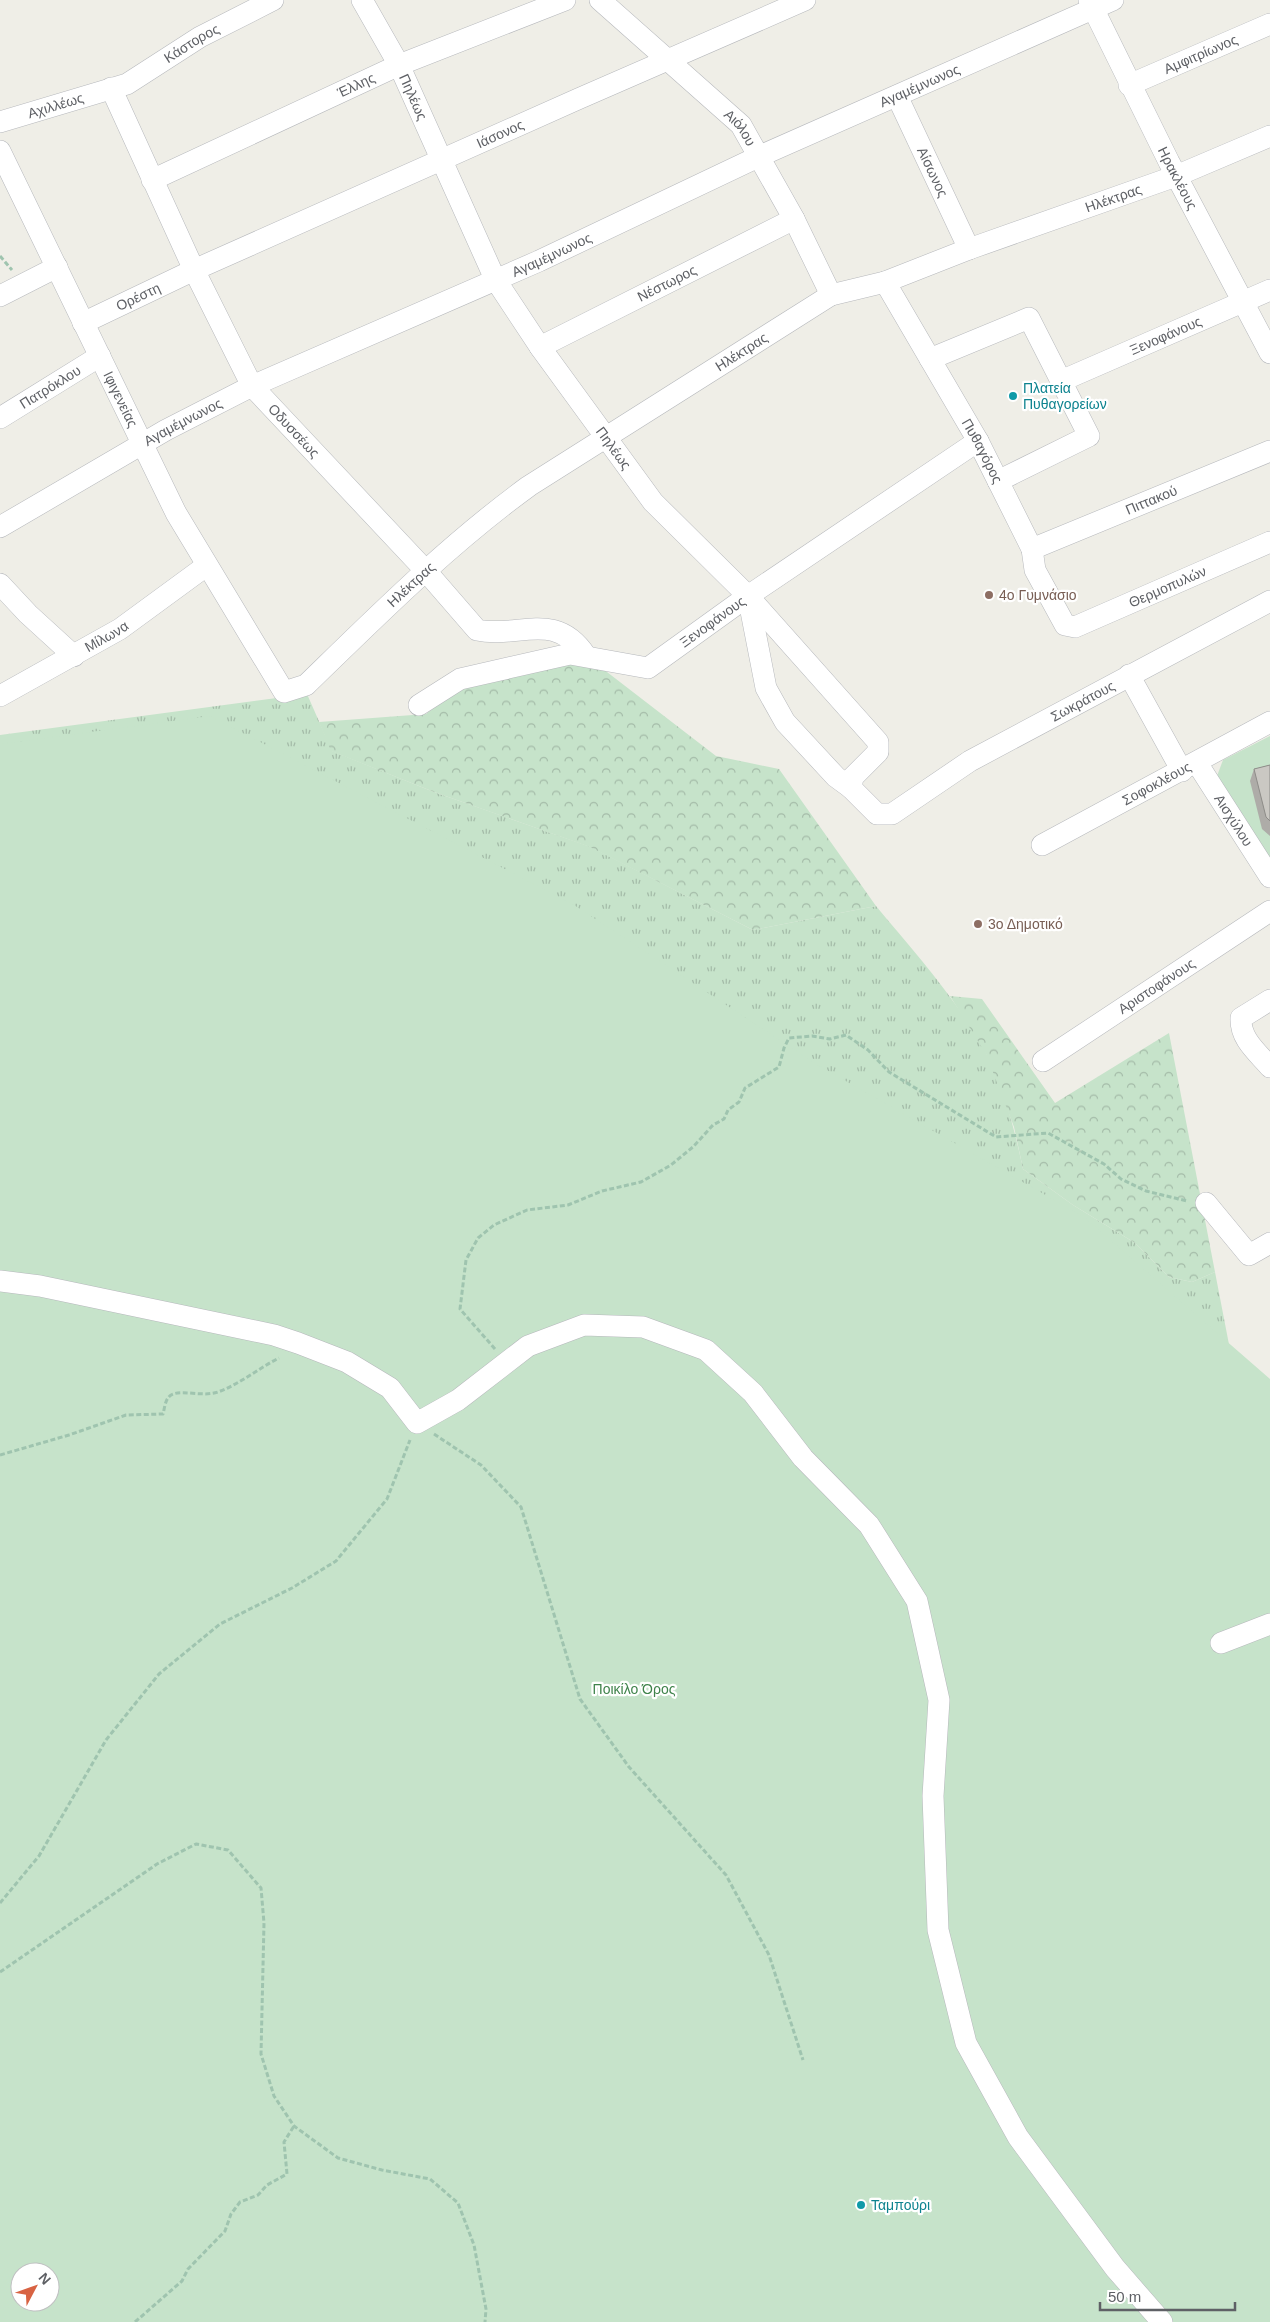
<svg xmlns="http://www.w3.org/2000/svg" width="1270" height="2322" font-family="Arial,sans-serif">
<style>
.grass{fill:url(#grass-tufts)}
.forest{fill:url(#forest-crowns)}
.park{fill:#c6e3ca;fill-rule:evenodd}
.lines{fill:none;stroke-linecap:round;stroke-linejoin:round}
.minor-casing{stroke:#b6b8bc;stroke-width:22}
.path{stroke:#9fc4af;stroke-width:3;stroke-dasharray:5 2.5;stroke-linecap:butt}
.minor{stroke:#fff;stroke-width:21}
.wall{fill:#aeaca8}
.building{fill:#cac8c3;stroke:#8d8c88}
.culture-dot{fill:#0f9aa8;stroke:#fff;stroke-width:2}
.education-dot{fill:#8d6e63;stroke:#fff;stroke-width:2}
.labels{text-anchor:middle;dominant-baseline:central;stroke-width:4.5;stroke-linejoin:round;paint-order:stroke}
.street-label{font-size:14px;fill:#5e6065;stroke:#fff}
.culture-label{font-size:14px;fill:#0d838f;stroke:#fff;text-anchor:start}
.education-label{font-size:14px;fill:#785e54;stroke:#fff;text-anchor:start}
.park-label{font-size:14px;fill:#3f834b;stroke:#fff}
</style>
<defs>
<pattern id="grass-tufts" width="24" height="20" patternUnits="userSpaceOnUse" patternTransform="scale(1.25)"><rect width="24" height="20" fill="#c6e3ca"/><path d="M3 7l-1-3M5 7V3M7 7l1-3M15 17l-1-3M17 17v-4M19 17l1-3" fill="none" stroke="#a4bba8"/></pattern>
<pattern id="forest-crowns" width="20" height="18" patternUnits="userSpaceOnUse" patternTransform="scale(1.25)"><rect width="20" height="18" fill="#c6e3ca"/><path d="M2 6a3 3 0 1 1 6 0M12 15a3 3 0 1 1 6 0" fill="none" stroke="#a4bba8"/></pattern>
</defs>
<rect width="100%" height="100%" fill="#efeee7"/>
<path class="grass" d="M307 694 332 751 434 792 591 847 753 930 876 906C915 953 957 999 986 1053 1004 1088 1015 1131 1023 1169L1073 1205 1135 1243 1169 1277 1192 1282 1215 1272 1254 1474 0 916V735Z"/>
<path class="forest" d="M570 659 594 662 716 756 779 769 876 906 753 930 590 847 434 792 331 751 319 722 426 714 458 687Z
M950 996 982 999 1055 1103 1169 1033 1215 1272 1192 1282 1169 1277 1135 1243 1073 1205 1023 1169 1014 1127 986 1054Z"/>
<path class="park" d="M210 716 574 905 816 1064 1084 1217 1270 1379V2322H0V744ZM20 2272H50V2302H20Z
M1270 736V859L1217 776 1223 760Z"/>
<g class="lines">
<defs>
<g id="minor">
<path id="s1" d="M362 0 399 65 495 279 540 347 653 502 748 596 878 742V752L853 777 851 788 877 814H892L970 761 1270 601"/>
<path id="s2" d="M600 0 741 125 794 219 831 295"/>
<path id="s3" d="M1089 0 1169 162 1270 353"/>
<path id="s4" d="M1129 85 1270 24"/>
<path id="s5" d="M111 88 194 270 252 386 425 570 477 630C518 639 555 609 586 656"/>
<path id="s6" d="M897 96 969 249"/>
<path id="s7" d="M0 122 127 84 200 37 273 0"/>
<path id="s8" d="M0 151 176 513 284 692 306 685C378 615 448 545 529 486L831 295 885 282 969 249 1176 176 1270 136"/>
<path id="s9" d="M152 180 399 65 565 0"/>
<path id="s10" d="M885 282 978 441 1032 549 1035 570 1065 625 1075 627 1270 542"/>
<path d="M0 296 57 267"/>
<path id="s11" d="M83 323 194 270 578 99 805 0"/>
<path id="s12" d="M540 347 794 219"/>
<path d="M930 359 1029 318 1089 436 998 481"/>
<path id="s13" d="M1061 381 1270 290"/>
<path id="s14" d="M0 418 100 356"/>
<path id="s15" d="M0 527 166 430 252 386 539 261 760 156 1113 0"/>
<path id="s16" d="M1032 549 1270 451"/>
<path d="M0 584 28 614 74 656"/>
<path d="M748 596 766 688 785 722 836 777 851 788"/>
<path d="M1129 675 1182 771"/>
<path id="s17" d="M0 696 120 629 206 566"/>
<path id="s18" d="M419 705 460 679 570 654 648 668 748 596 978 441"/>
<path id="s19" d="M1197 763 1270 877"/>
<path id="s20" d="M1042 845 1270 722"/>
<path d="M1270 1000 1241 1018C1240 1039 1257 1052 1270 1067"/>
<path id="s21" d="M1043 1061 1270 911"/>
<path d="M1206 1203 1249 1255 1270 1243"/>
<path d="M0 1281 40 1286 274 1335 298 1343 347 1362 390 1388 417 1423 458 1400 528 1346 584 1325 643 1327 706 1350 753 1393 803 1458 869 1525 917 1601 939 1700 933 1796 938 1930 966 2043 1018 2137 1115 2268 1162 2322"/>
<path d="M1221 1643 1270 1624"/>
</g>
</defs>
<use href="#minor" class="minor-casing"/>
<path class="path" d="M0 256 12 270
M495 1349 460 1309 466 1260 478 1238 494 1225 527 1210 568 1205 602 1191 641 1182 671 1165 693 1147 713 1125 724 1119 728 1110 739 1102 745 1088 779 1067 784 1048 789 1038 812 1036 830 1039 846 1035 868 1050 889 1072 996 1137 1048 1133 1104 1164 1121 1179 1146 1191 1187 1201
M434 1434 481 1465 521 1507 580 1699 629 1767 726 1875 769 1955 803 2060
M0 1455 69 1435 126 1415 163 1414C165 1407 165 1397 173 1394 184 1390 203 1397 218 1392 240 1384 259 1368 279 1358
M0 1903 39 1856 106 1740 159 1674 220 1624 292 1588 336 1561 387 1499 410 1440
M0 1972 157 1864 196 1844 228 1850 261 1888 264 1923 261 2054 274 2096 294 2126 338 2158 382 2170 430 2179 458 2203 474 2245 486 2309 485 2322
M135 2322 182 2281 188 2269 225 2231 231 2214 240 2202 258 2195 267 2185 287 2174 284 2142 294 2126"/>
<use href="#minor" class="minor"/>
</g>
<path class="wall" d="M1270 765V836L1262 829 1250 781 1254 769Z"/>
<path class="building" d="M1270 765V821L1266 817 1254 769Z"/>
<g class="culture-dot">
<circle cx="1013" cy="396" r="5"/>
<circle cx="861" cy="2205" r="5"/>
</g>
<g class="education-dot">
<circle cx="989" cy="595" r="5"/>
<circle cx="978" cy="924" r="5"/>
</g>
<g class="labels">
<g class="street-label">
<text stroke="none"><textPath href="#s7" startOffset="209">Κάστορος</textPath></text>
<text stroke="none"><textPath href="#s4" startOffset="78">Αμφιτρίωνος</textPath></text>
<text stroke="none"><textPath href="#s9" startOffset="225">Έλλης</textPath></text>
<text stroke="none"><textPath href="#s15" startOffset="1021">Αγαμέμνωνος</textPath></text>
<text stroke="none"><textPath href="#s1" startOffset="110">Πηλέως</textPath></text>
<text stroke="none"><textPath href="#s7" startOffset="58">Αχιλλέως</textPath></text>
<text stroke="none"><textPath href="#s2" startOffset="190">Αιόλου</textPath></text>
<text stroke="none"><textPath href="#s11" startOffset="458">Ιάσονος</textPath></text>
<text stroke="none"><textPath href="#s6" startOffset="84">Αίσωνος</textPath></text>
<text stroke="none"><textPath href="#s3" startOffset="199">Ηρακλέους</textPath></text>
<text stroke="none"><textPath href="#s8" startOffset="1590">Ηλέκτρας</textPath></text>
<text stroke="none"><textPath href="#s15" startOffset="616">Αγαμέμνωνος</textPath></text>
<text stroke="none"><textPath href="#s12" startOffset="142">Νέστωρος</textPath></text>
<text stroke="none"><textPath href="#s11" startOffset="61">Ορέστη</textPath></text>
<text stroke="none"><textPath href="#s13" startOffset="114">Ξενοφάνους</textPath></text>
<text stroke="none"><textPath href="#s8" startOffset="1185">Ηλέκτρας</textPath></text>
<text stroke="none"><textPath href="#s14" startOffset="59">Πατρόκλου</textPath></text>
<text stroke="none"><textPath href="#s8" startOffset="276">Ιφιγενείας</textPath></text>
<text stroke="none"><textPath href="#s15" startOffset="211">Αγαμέμνωνος</textPath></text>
<text stroke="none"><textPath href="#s5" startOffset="391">Οδυσσέως</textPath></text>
<text stroke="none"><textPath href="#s1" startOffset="516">Πηλέως</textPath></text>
<text stroke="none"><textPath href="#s10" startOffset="195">Πυθαγόρος</textPath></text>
<text stroke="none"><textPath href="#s16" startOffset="129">Πιττακού</textPath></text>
<text stroke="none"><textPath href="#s8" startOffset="780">Ηλέκτρας</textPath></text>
<text stroke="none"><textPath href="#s10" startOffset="500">Θερμοπυλών</textPath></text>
<text stroke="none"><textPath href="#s18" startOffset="320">Ξενοφάνους</textPath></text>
<text stroke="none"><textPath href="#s17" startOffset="122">Μίλωνα</textPath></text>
<text stroke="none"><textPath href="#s1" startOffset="1242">Σωκράτους</textPath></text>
<text stroke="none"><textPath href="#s20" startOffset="130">Σοφοκλέους</textPath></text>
<text stroke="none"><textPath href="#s19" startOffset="68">Αισχύλου</textPath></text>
<text stroke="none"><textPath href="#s21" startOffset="136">Αριστοφάνους</textPath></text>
</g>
<g class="culture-label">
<text x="1023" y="388">Πλατεία<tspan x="1023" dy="16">Πυθαγορείων</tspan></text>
<text x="871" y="2205">Ταμπούρι</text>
</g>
<g class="education-label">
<text x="999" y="595">4ο Γυμνάσιο</text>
<text x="988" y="924">3ο Δημοτικό</text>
</g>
<g class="park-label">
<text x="634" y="1689">Ποικίλο Όρος</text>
</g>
</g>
<g transform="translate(35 2287) rotate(49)"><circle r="24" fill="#ffffff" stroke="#bfbfc1"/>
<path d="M0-4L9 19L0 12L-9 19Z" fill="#d86343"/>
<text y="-8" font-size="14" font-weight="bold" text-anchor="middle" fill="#5e6065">N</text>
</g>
<path d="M1100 2302v8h135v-8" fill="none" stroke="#5e6065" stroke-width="2.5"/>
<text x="1108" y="2302" font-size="15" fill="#5e6065" stroke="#ffffff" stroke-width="4" paint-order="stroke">50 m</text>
</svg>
